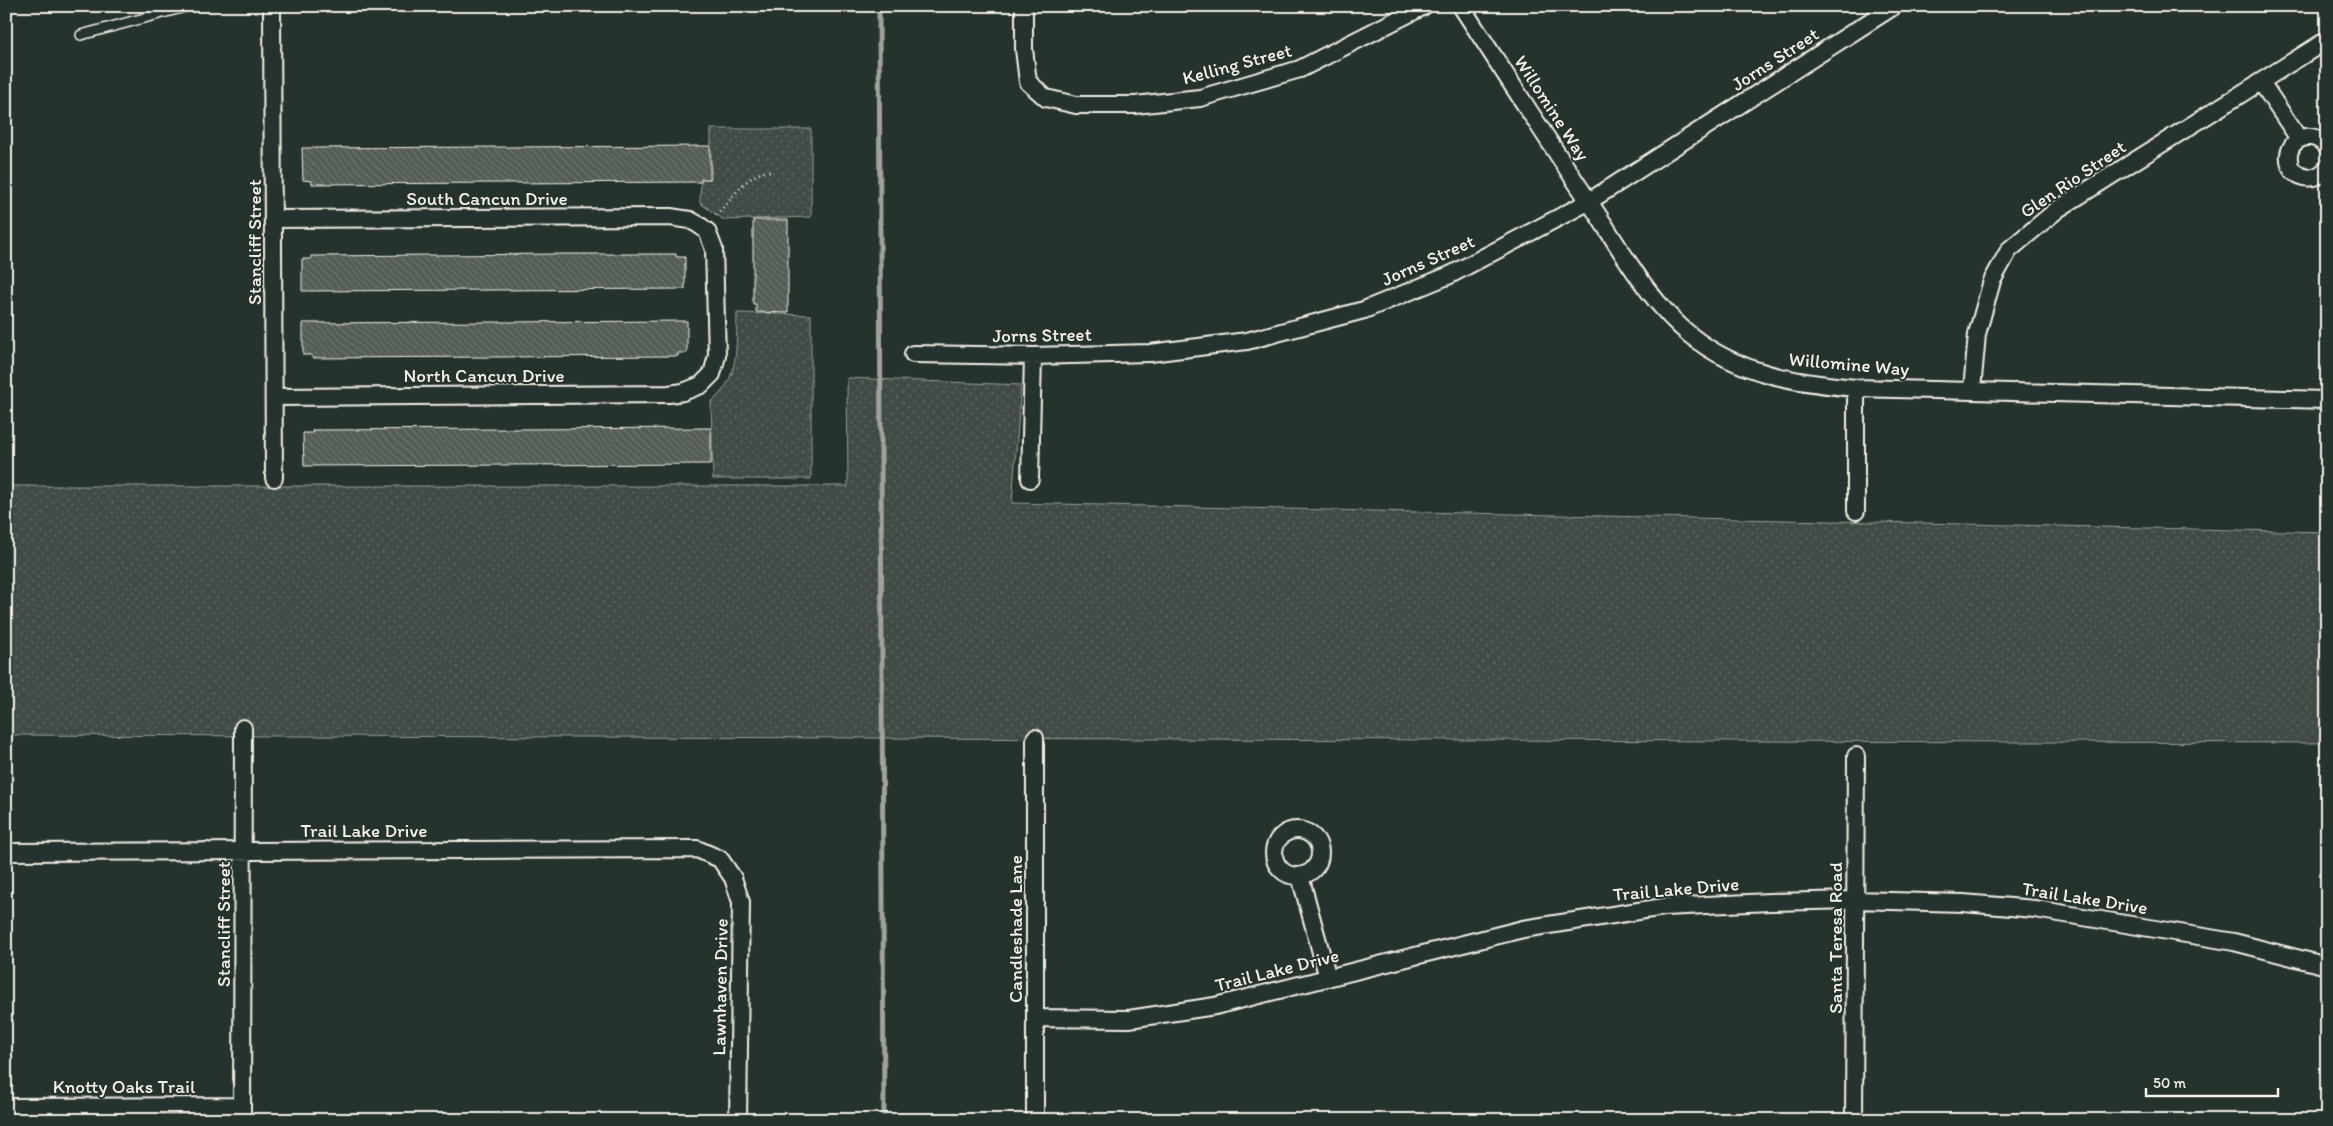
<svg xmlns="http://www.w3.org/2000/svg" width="2333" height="1126" font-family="Itim,sans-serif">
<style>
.grass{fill:url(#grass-dots);stroke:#9a9e96}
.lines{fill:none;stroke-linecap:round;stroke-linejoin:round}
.stream{stroke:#9fa39b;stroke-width:5}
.building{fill:url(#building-back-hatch);stroke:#f4f1e8}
.lane-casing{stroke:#f4f1e8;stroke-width:12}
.street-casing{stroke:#f4f1e8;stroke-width:20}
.path{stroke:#f4f1e8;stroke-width:3;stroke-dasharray:1 4;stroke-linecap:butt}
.lane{stroke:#26332d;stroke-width:9}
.street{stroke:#26332d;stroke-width:16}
.labels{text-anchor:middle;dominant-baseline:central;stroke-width:4;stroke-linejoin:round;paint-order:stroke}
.street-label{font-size:19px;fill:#f4f1e8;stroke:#26332d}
</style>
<defs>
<pattern id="grass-dots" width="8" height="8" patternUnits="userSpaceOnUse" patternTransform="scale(1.25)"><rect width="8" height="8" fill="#414b45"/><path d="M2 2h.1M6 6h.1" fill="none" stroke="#5d6560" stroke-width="1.8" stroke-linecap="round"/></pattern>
<pattern id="building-back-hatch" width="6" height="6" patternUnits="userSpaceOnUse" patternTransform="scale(1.25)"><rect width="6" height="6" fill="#525c55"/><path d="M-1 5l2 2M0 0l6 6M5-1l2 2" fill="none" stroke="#6c746d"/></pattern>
</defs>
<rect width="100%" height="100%" fill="#26332d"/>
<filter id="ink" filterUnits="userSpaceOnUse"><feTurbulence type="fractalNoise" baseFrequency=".02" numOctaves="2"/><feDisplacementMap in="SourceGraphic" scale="10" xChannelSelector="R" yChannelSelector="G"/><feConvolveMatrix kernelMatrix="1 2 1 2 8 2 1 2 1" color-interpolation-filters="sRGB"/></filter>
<g filter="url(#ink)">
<path class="grass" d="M711 129H811V217L724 220 700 203 701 179H711Z
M737 313 811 315V479H713L711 402C740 380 736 346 737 313Z
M847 378 1021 385 1012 503 2327 532V743L6 735V486H848Z"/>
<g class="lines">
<path class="stream" d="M879 6 884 1120"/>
</g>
<path class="building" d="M710 146V179H701V182L312 184V181L303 180 302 148Z
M753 220H788V313L756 312V304H753Z
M564 254H676V257H685V289L302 291V259H311V256Z
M687 321V353H678V356L312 358V355H303V323Z
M711 428V464L304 466 303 433H313L312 430Z"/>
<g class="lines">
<defs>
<path id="lane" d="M81 35 189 6"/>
<path id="street" d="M272 6 274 478
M1024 6V49L1028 82 1046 98 1076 105H1135L1200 98 1300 69 1424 6
M1461 6C1506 75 1550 144 1596 212 1624 255 1650 302 1690 335 1738 374 1797 383 1856 388L2327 400
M2261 82 2299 139
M2327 147C2309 124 2279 144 2292 170 2303 180 2317 181 2327 168
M274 219 670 217 690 220 699 225 707 231 714 249 717 356 712 374 701 385 683 392 669 394 275 397
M913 354 1033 356 1150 353 1247 341 1364 310 1450 275 1588 202 1894 6
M1972 390 1977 334 1992 281 2009 250 2058 209 2327 40
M1030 479 1033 356
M1856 511V388
M1035 738V1120
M1274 853a23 23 0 1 1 46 0a23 23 0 1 1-46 0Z
M6 852 697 849 720 859 733 878 741 902 738 1120
M1300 876 1328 978
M1035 1018 1129 1019 1215 1006 1523 929 1664 907 1770 902 1855 900 1963 903 2035 909 2234 942 2327 966
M6 1107 242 1106
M242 1120 243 728
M1854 1120 1856 756"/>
</defs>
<use href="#lane" class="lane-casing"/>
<use href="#street" class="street-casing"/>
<path class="path" d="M716 215C734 199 745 172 772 171"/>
<use href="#lane" class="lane"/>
<use href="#street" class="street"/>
</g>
</g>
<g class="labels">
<g class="street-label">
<text transform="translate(1775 59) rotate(-33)">Jorns Street</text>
<text transform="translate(1237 64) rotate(-15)">Kelling Street</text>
<text transform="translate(1552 108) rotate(57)">Willomine Way</text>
<text transform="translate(2073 179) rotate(-34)">Glen Rio Street</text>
<text x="487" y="198">South Cancun Drive</text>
<text transform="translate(254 242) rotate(-90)">Stancliff Street</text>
<text transform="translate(1428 260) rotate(-24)">Jorns Street</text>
<text transform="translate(1042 335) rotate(-1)">Jorns Street</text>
<text transform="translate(1849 364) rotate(5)">Willomine Way</text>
<text x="484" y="375">North Cancun Drive</text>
<text x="364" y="830">Trail Lake Drive</text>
<text transform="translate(1676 889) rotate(-5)">Trail Lake Drive</text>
<text transform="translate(2085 898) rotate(9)">Trail Lake Drive</text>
<text transform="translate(223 924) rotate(-90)">Stancliff Street</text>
<text transform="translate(1015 929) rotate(-90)">Candleshade Lane</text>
<text transform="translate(1835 938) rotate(-90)">Santa Teresa Road</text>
<text transform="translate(1277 970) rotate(-14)">Trail Lake Drive</text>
<text transform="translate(720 987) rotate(-89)">Lawnhaven Drive</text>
<text x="124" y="1086">Knotty Oaks Trail</text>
</g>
</g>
<rect width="2333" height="1126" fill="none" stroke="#26332d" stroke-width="25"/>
<rect x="12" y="12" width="2308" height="1101" fill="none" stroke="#f4f1e8" stroke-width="2" filter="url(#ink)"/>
<path d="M2146 1088v8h132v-8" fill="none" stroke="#f4f1e8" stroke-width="2.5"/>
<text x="2153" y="1088" font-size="15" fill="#f4f1e8" stroke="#26332d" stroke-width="4" paint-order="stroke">50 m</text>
</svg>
